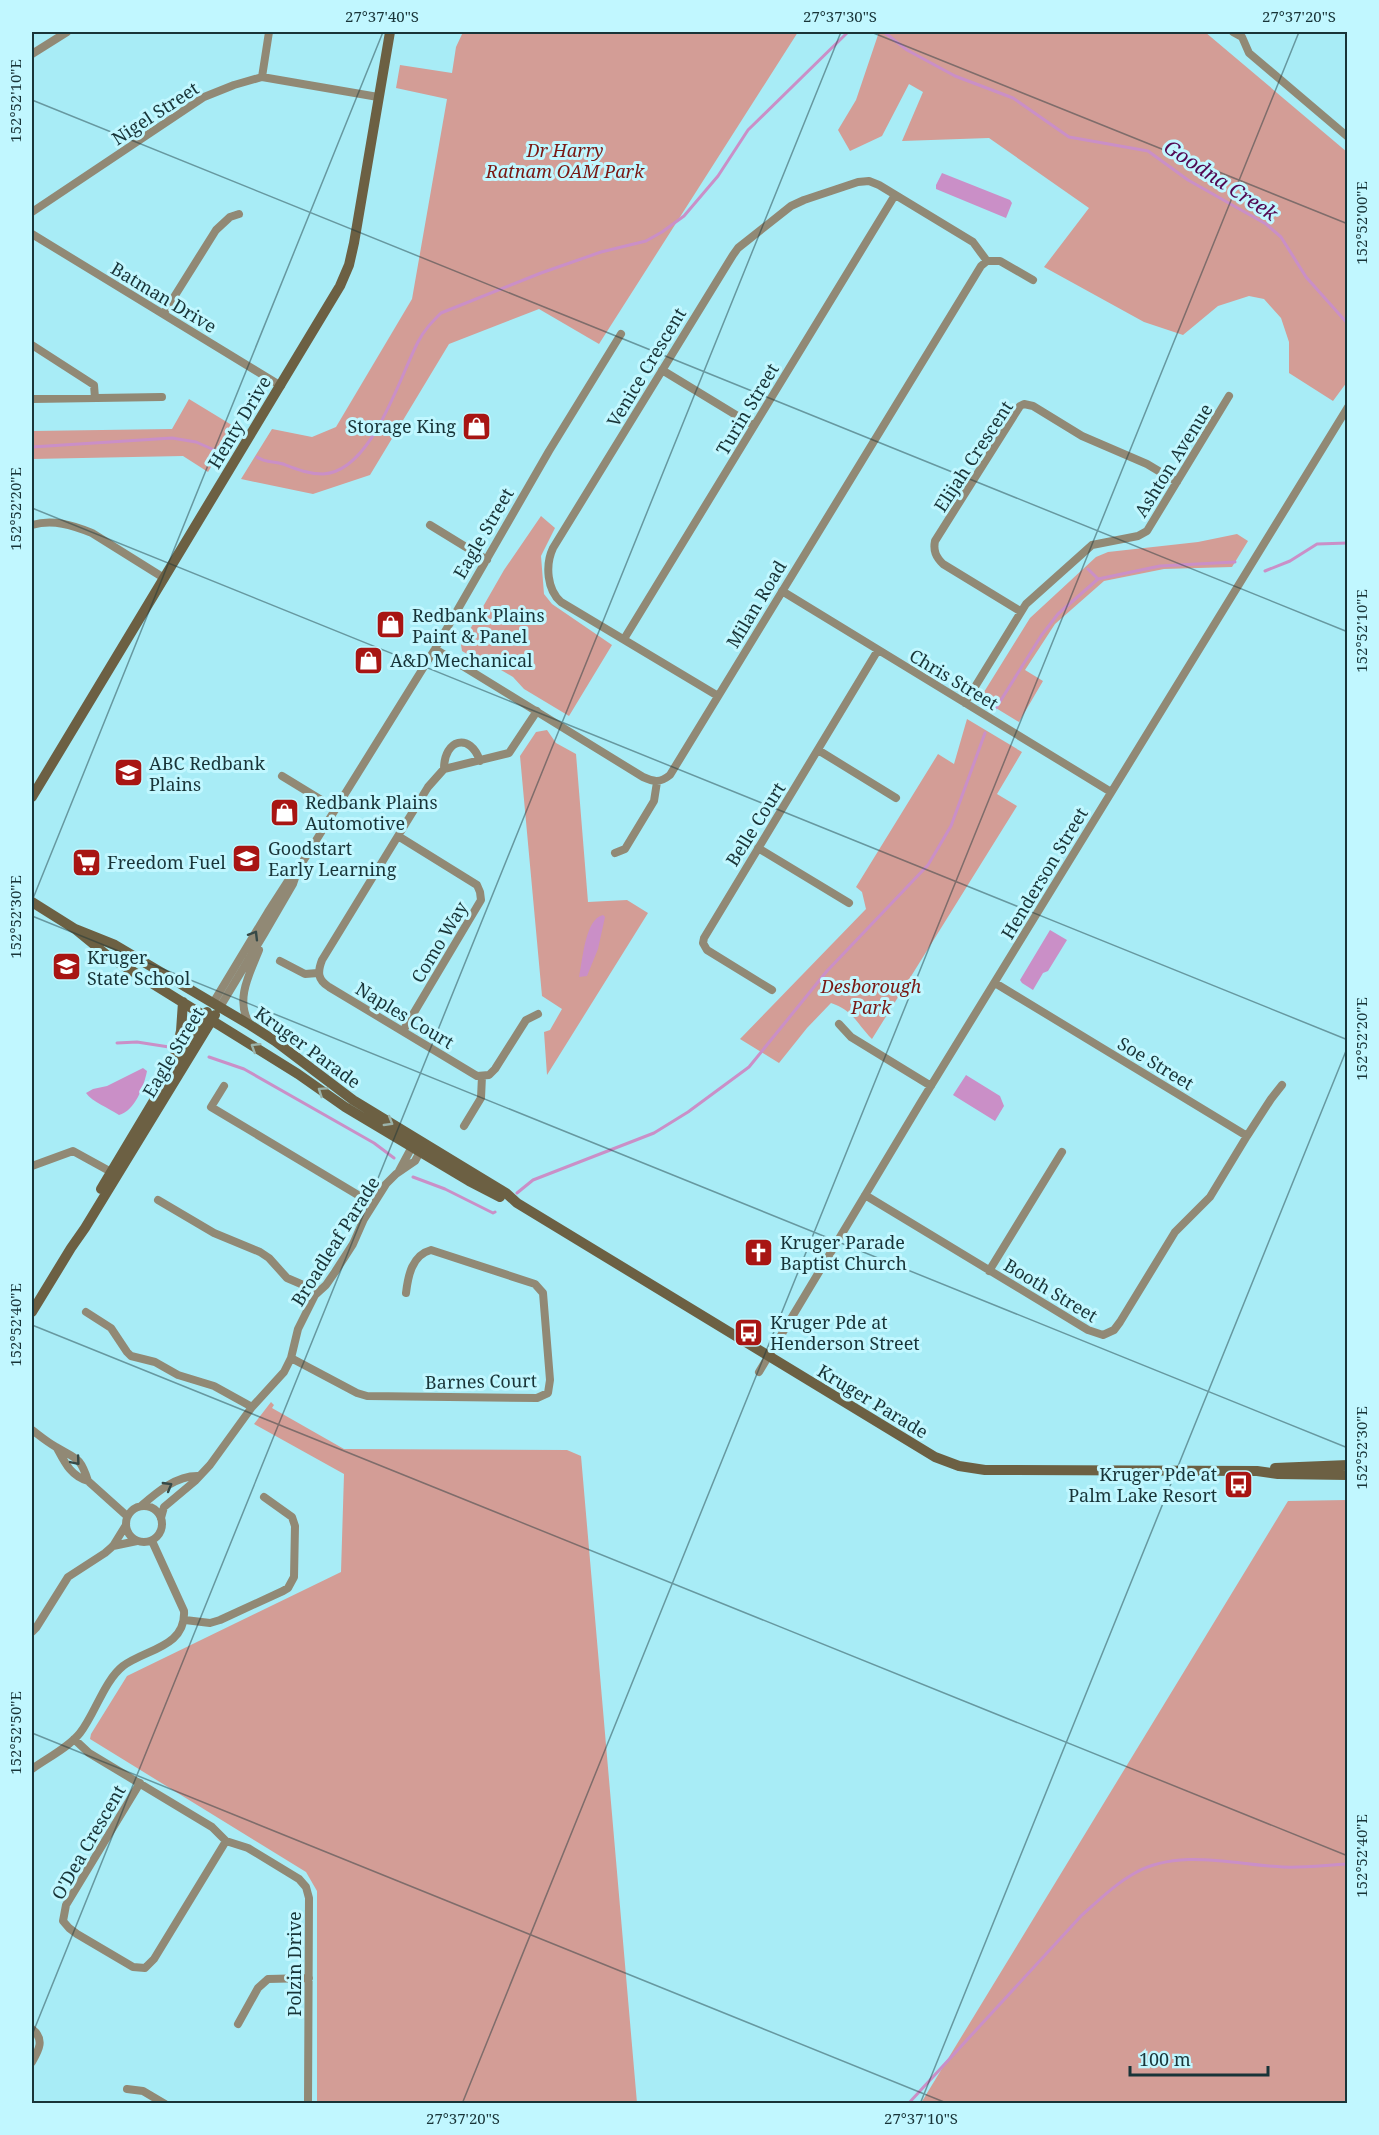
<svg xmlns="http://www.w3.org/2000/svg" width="1379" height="2135" font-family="'Noto Serif',serif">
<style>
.green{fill:#d39d96}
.water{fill:#ca8fc7}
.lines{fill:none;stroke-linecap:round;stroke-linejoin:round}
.stream{stroke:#ca8fc7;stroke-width:3}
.street{stroke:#918975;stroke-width:8}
.secondary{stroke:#6c6043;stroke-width:10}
.oneway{stroke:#364947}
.oneway2{stroke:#9bb3aa}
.ticks{fill:none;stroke:#183438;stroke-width:1.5;stroke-opacity:0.45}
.labels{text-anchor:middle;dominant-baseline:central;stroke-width:6;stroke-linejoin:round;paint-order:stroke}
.street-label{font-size:18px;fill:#183438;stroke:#c1f7ff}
.park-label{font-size:18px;font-style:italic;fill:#7a1813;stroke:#c1f7ff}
.poi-label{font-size:18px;fill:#183438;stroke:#c1f7ff;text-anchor:start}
.water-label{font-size:20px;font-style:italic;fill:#520952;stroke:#c1f7ff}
.neatline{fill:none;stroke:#183438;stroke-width:2}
.ticks-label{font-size:15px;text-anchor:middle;fill:#183438}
</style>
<rect width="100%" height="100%" fill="#a8ecf6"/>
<path class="green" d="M463 32H798L599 344 539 309 449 344 370 475 313 494 241 479 272 429 312 437 336 427 412 299 447 99 396 88 400 65 452 73 456 47Z
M879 32H1205L1347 152V382L1333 401 1289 373V342L1281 318 1264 299 1249 296 1218 306 1183 335 1144 322 1044 267 1089 208 989 138 902 141 923 92 909 84 882 136 850 151 838 130 856 100Z
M189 399 235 427 208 472 183 456 32 459V431L172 429Z
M541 516 555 528 541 556 544 594 552 604 612 645 569 716 524 689 513 677 489 663 477 660 462 651 461 645 504 570Z
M1237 534 1248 541 1232 567 1164 569 1104 581 1055 624 1025 670 1043 681 1019 722 986 702 984 698V692L1030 618 1096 557 1108 552 1198 542Z
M967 719 1022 752 997 794 1017 806 872 1039C857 1024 853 1010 831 1003L807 1028 779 1063 740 1039 866 909 862 892 856 887 938 754 954 764Z
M547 730 556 743 576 754 588 902 627 900 648 913 547 1075 544 1032 550 1030 562 1009 542 996 520 756 536 732Z
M271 1402 274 1405 272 1408 344 1449 567 1450 581 1456 637 2103H317V1891L306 1872 90 1739 91 1734 127 1676 341 1572 344 1474 254 1424Z
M1347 1500V2103H921L1288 1501Z"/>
<path class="water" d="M942 173 1010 200 1012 203 1006 218 936 189V185Z
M603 915 605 917 598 949 587 976 579 977C583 959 585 919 603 915Z
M1050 930 1067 940 1048 971 1043 973 1033 990 1022 983 1020 980Z
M143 1068 147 1071C144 1086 135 1111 119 1115 109 1108 92 1102 86 1093L93 1089 107 1086Z
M966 1075 1000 1096 1004 1106 995 1121 953 1095Z"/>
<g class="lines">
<path class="stream" d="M884 32 907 50 955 76 1013 98 1069 137 1148 151 1188 180 1266 224 1281 237 1306 277 1348 324
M32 447 172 438 196 442 221 453
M257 457C265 463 274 461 283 464 296 469 308 474 323 474 372 472 399 378 418 342 424 330 432 322 441 313L541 273 601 252 646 241 662 232 684 216 718 176 748 130 848 32
M1088 569 1098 579
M1265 571 1290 561 1317 544 1348 543
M996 708 1041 636 1058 614 1098 579 1160 566 1235 562
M117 1043 137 1042 169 1047
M209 1057 244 1069 374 1143 394 1158
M413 1177 445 1189 493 1213 495 1212
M517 1193 533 1180 654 1133 688 1112 749 1067 827 971 928 865 951 826 985 733
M908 2104 1081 1916C1098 1901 1115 1884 1135 1873 1179 1848 1236 1865 1283 1867 1305 1868 1326 1865 1348 1864"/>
<path class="street" d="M1233 32 1242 37 1249 53 1348 137
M32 54 67 32
M262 77 269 32
M32 212 204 97 234 85 262 77 378 97
M32 234 281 386
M164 313 216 230 230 217 239 214
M32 345 94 385 95 398
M662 370 754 426
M32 399 162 397
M32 525C53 519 72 525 92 533L164 578
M430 525 487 560
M782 591 1111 792
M1020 611 943 564C936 557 933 551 935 541L1020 406 1024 404 1033 406 1082 436 1147 464 1177 482
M624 639 895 195
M435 649 643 777C654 782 660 783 670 775L981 266 987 261H1000L1033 280
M718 696 561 602C547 590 545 565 553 548L733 255 738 248 791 206 804 200 858 182 869 181 879 185 973 242 987 261
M965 703 1026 604 1092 545 1138 536 1147 531 1229 396
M537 711 509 753 444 769 428 787 322 960C317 973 318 980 329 987L477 1076 489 1075 495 1069 526 1020 538 1014
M818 750 896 798
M444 769C444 739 470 732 480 761
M282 776 336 809
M398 836 477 885 480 892 481 900 403 1031
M758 848 849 903
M615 853 625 849 654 801 657 782
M280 961 305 974 318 973
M995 983 1247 1136 1271 1099 1282 1085
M772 990 707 950 703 943 704 938 878 650
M213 1003 268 912 288 881 297 871 435 649 549 451 621 334
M220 1007 264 934 293 884 296 875
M249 1023C235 999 250 973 259 950
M839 1024 851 1037 931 1086
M224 1086 211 1107 373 1204
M464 1126 481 1098 482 1076
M32 1166 73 1151 113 1173
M399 1171 414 1143
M865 1195 1088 1330 1103 1335 1114 1330 1120 1322 1175 1232 1210 1197 1247 1136
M158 1200 214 1233 260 1252 269 1258 287 1278 301 1284 315 1295
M989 1271 1062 1152
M86 1312 111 1328 127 1352 131 1356 155 1362 178 1375 214 1386 252 1407
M291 1358 357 1393 367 1396 537 1398 548 1393 550 1380 543 1293 535 1284 431 1250C412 1255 408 1276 406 1293
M759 1372 921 1102 1348 407
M32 1430C40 1436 47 1442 56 1447 76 1459 80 1456 88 1481
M57 1448C65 1463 71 1476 88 1481L127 1516
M126 1524a18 18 0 1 1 36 0a18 18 0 1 1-36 0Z
M141 1506C157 1492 177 1475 199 1476
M161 1518 164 1507 195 1481 210 1465 252 1407 284 1372 291 1358 298 1329 315 1295 326 1285 335 1272 353 1244 364 1219 386 1184 396 1174 415 1161 421 1150
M113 1546 137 1541
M185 1620 210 1623 220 1620 283 1591 288 1588 294 1577 295 1526 292 1517 264 1497
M32 1632 36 1628 68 1577 105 1553 113 1546 126 1525
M74 1739 89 1753 212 1827 226 1841 248 1848 299 1879 306 1887 309 1898 308 2104
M32 1769C47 1758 68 1748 80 1733 95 1714 104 1681 123 1666 146 1649 186 1647 184 1611L152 1541
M140 1783 66 1905 63 1921 69 1928 77 1934 133 1967 145 1968 154 1959 226 1841
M238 2024 258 1988 268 1979 309 1978
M32 2029C45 2039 39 2050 32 2062
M127 2089 143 2091 165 2104"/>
<path class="secondary" d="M32 797 340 286 349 265 354 243 390 32
M32 902 75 929 108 956 298 1074 345 1107 469 1181 500 1197
M75 929 115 945 250 1025 275 1041 353 1100 473 1173 506 1193 517 1203 935 1457 959 1466 985 1470 1257 1471 1278 1474 1348 1475
M174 1060 181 1031 183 1002
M101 1189 207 1012
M32 1312 71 1248 85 1228 215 1015
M1275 1468 1348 1465"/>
</g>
<defs><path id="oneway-chevron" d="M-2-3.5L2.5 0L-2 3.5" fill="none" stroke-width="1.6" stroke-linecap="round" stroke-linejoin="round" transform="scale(1.5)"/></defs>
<g class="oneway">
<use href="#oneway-chevron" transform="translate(254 935) rotate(-59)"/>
<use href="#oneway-chevron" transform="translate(76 1461) rotate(50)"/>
<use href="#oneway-chevron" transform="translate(168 1486) rotate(-30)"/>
</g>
<g class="oneway2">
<use href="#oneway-chevron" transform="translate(255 1047) rotate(-148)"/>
<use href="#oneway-chevron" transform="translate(322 1091) rotate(-146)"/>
<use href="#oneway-chevron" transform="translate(389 1122) rotate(31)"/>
</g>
<path class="ticks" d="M871 32 1348 224M32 100 1348 632M32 508 1348 1040M32 901 383 32M32 916 1348 1448M32 1325 1348 1856M32 1733 949 2104M32 2035 841 32M462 2104 1299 32M920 2104 1348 1046"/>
<defs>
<symbol id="shop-square" viewBox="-11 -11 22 22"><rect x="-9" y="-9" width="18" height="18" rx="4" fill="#a81513" stroke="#c1f7ff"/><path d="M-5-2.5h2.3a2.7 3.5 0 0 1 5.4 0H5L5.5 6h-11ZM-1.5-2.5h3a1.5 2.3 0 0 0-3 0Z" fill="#fff"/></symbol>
<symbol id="school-square" viewBox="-11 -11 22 22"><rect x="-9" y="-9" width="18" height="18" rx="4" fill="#a81513" stroke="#c1f7ff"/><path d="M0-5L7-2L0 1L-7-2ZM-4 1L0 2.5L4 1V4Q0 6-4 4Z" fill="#fff"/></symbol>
<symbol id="supermarket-square" viewBox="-11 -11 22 22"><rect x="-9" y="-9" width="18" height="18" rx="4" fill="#a81513" stroke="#c1f7ff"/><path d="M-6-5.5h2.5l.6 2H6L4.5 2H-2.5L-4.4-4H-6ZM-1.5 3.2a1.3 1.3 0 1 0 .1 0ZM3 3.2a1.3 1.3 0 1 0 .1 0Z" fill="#fff"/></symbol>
<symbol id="church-square" viewBox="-11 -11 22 22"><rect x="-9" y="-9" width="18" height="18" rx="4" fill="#a81513" stroke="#c1f7ff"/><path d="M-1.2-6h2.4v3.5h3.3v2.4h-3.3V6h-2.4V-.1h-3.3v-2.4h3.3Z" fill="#fff"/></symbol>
<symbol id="bus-square" viewBox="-11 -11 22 22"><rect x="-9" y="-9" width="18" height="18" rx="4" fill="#a81513" stroke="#c1f7ff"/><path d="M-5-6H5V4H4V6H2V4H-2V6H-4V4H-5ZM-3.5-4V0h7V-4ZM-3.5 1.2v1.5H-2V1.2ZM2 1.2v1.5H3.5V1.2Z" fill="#fff"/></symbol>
</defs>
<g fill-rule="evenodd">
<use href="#shop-square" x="460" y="410" width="33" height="33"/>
<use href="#shop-square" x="374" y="608" width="33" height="33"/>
<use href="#shop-square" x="352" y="644" width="33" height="33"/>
<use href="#school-square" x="112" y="756" width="33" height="33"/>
<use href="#shop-square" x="268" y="796" width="33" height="33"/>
<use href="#school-square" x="230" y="842" width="33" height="33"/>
<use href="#supermarket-square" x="70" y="846" width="33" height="33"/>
<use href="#school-square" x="50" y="950" width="33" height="33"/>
<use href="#church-square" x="742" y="1236" width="33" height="33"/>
<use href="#bus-square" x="732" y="1316" width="33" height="33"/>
<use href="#bus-square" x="1222" y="1468" width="33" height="33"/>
</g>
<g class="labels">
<g class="street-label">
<text transform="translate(155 113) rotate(-33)">Nigel Street</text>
<text transform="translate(164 297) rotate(31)">Batman Drive</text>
<text transform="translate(646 367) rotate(-59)">Venice Crescent</text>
<text transform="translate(747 409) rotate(-59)">Turin Street</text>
<text transform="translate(239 422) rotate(-59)">Henty Drive</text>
<text transform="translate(973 456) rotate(-57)">Elijah Crescent</text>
<text transform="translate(1173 460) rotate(-58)">Ashton Avenue</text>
<text transform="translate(483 533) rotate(-60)">Eagle Street</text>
<text transform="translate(756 604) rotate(-59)">Milan Road</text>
<text transform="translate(954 679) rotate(31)">Chris Street</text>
<text transform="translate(755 824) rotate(-58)">Belle Court</text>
<text transform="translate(1044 873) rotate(-59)">Henderson Street</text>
<text transform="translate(439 942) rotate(-59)">Como Way</text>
<text transform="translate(405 1015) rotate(31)">Naples Court</text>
<text transform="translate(308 1047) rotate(36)">Kruger Parade</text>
<text transform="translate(173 1052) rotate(-59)">Eagle Street</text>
<text transform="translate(1156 1063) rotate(31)">Soe Street</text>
<text transform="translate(335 1241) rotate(-58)">Broadleaf Parade</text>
<text transform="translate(1051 1290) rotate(31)">Booth Street</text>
<text transform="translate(481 1381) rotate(-1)">Barnes Court</text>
<text transform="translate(873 1401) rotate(31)">Kruger Parade</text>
<text transform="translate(88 1842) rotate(-60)">O'Dea Crescent</text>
<text transform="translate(294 1964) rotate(-90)">Polzin Drive</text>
</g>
<g class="park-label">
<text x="565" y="150">Dr Harry<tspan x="565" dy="21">Ratnam OAM Park</tspan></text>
<text x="871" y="986">Desborough<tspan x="871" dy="21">Park</tspan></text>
</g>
<g class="poi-label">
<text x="456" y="426" text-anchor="end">Storage King</text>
<text x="412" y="615">Redbank Plains<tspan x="412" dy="21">Paint &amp; Panel</tspan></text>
<text x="390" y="660">A&amp;D Mechanical</text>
<text x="149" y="763">ABC Redbank<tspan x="149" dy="21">Plains</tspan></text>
<text x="305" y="802">Redbank Plains<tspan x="305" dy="21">Automotive</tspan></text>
<text x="268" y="848">Goodstart<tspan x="268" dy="21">Early Learning</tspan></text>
<text x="107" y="862">Freedom Fuel</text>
<text x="87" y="957">Kruger<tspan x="87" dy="21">State School</tspan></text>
<text x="780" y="1242">Kruger Parade<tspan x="780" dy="21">Baptist Church</tspan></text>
<text x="770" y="1322">Kruger Pde at<tspan x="770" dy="21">Henderson Street</tspan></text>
<text x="1217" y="1474" text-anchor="end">Kruger Pde at<tspan x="1217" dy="21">Palm Lake Resort</tspan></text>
</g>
<g class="water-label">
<text transform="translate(1221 180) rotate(33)">Goodna Creek</text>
</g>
</g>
<rect width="1379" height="2135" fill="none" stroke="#c1f7ff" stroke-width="66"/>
<path d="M1130 2066v9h138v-9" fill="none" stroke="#183438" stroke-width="3"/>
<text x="1139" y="2066" font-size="18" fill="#183438" stroke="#c1f7ff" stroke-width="4.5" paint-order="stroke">100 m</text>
<rect x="33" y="33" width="1313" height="2069" class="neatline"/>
<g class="ticks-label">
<text x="382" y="22">27°37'40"S</text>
<text x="840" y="22">27°37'30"S</text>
<text x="1299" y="22">27°37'20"S</text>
<text transform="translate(16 101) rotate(-90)" y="5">152°52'10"E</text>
<text transform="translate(1362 223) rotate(-90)" y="5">152°52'00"E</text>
<text transform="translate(16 509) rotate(-90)" y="5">152°52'20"E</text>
<text transform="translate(1362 631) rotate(-90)" y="5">152°52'10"E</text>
<text transform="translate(16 917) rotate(-90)" y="5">152°52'30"E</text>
<text transform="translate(1362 1039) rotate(-90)" y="5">152°52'20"E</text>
<text transform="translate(16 1325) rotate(-90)" y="5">152°52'40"E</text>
<text transform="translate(1362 1448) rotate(-90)" y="5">152°52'30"E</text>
<text transform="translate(16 1733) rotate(-90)" y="5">152°52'50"E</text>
<text transform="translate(1362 1856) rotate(-90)" y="5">152°52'40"E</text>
<text x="463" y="2124">27°37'20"S</text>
<text x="921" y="2124">27°37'10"S</text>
</g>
</svg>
